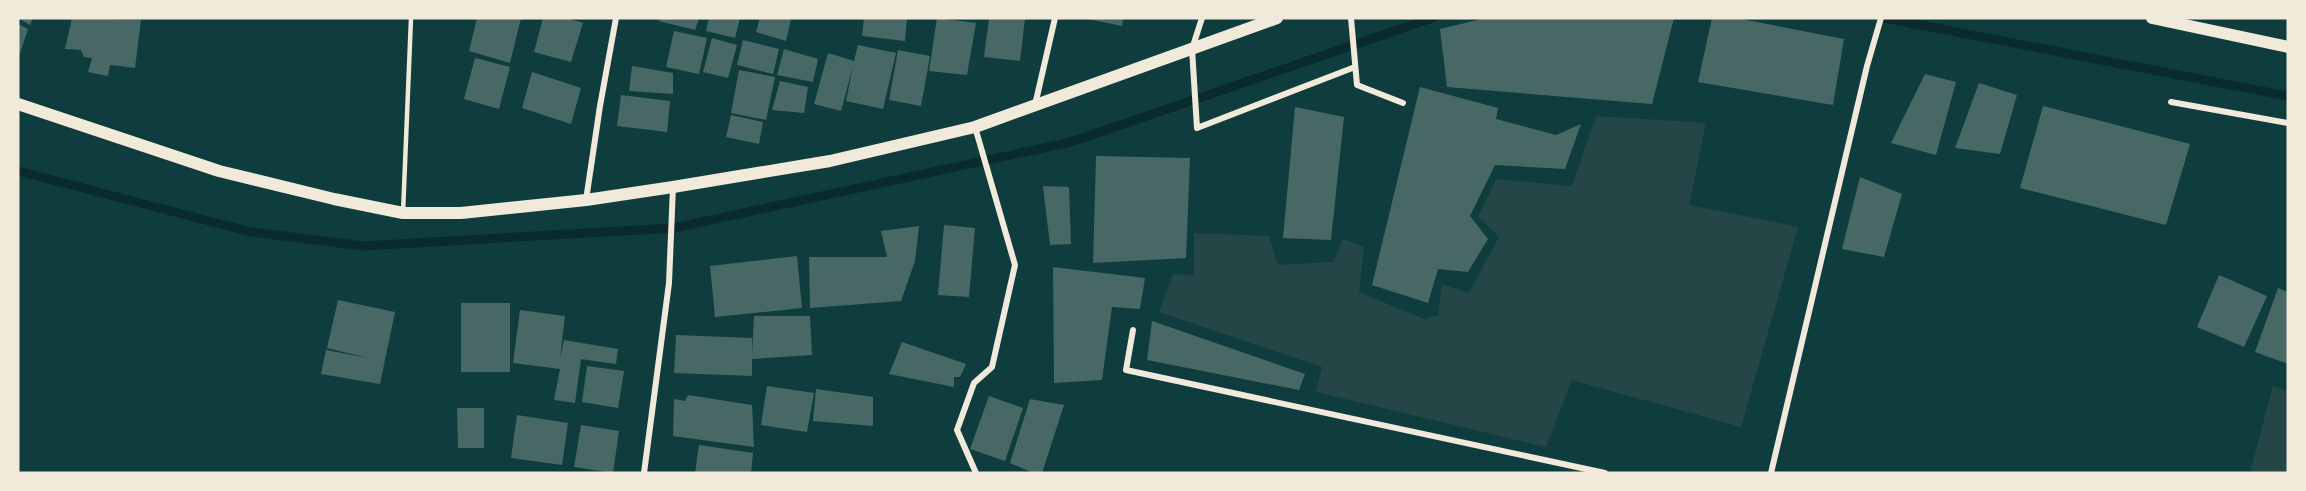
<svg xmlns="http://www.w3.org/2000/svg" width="2306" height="491" font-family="Jost,sans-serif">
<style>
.green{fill:#244646}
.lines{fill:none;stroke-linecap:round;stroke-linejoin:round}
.stream{stroke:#0a2a2b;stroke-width:9}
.building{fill:#486865}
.service{stroke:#f1e9da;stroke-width:4.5}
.minor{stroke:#f1e9da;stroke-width:6}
.secondary{stroke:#f1e9da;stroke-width:12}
</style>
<rect width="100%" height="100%" fill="#0f3d3e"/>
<path class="green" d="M1596 116 1706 123 1689 205 1798 227 1741 427 1572 380 1546 447 1316 392 1322 367 1159 312 1173 274 1194 275V233L1269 236 1278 265 1334 262 1343 239 1364 247 1359 292 1424 319 1438 315 1442 284 1469 293 1499 237 1478 217 1496 179 1572 186Z
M2273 385 2288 392V473H2250Z"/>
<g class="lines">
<path class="stream" d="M1884 18 2288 96
M18 171 251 232 363 246 674 228 1071 142 1432 18"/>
</g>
<path class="building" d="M18 18H33L30 25Z
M72 18 141 20 135 68 110 65 108 76 88 72 92 58 84 57 81 50 65 49Z
M477 18H521L510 63 469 51Z
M543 18H566L583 23 571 62 534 52Z
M660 18H699L695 30 659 21Z
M709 18H740L735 38 706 31Z
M760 18 791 19 786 41 756 32Z
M864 18H907L905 41 862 36Z
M937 18 976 23 967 75 929 71Z
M989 18H1025L1020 61 984 57Z
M1083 18H1123L1122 26Z
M1486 18H1674L1652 104 1447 87 1440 29Z
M1712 18H1736L1844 39 1833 105 1698 82Z
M18 24 28 29 18 59Z
M674 31 707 38 699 74 666 67Z
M712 38 737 45 728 78 703 72Z
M743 40 779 49 773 74 737 65Z
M858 45 896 53 883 109 846 101 853 66 841 111 814 104 828 53 854 61Z
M784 49 818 59 813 82 777 75Z
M898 50 930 56 921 106 889 100Z
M475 58 510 67 499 109 464 99Z
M632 66 673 73V94L629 91Z
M739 70 775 77 766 120 731 113Z
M532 72 581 88 571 124 522 108Z
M1925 74 1956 82 1936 155 1891 143Z
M780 81 808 87 804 113 772 110Z
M1979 83 2017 95 2000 154 1955 148Z
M1420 87 1498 108 1496 119 1556 135 1581 124 1565 169 1495 165 1470 216 1488 239 1468 272 1438 269 1428 303 1372 285Z
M621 95 670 101 667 132 617 126Z
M2043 106 2190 144 2166 225 2020 188Z
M1295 107 1344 117 1331 240 1283 238Z
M731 115 763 122 759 144 726 137Z
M1096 156 1190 158 1186 258 1093 263Z
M1860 177 1902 194 1884 257 1842 249Z
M1043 186 1069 187 1071 244 1050 245Z
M944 225 975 228 969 297 938 295Z
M919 226 915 261 901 301 810 308 809 257H887L881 231Z
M797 256 802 308 715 317 710 266Z
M1053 267 1145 278 1140 309 1112 307 1102 380 1054 383Z
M2219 275 2267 296 2244 347 2197 327Z
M2278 288 2288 292V364L2255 352Z
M338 300 395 312 380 384 321 374 326 350 368 358 327 348Z
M461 303H510V372H461Z
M520 310 565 316 560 358 564 340 618 349 616 364 581 359 575 403 554 400 560 369 513 363Z
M754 316H810L812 355 752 359V376L674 373 676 335 752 338V355Z
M1152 321 1305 374 1299 390 1147 360Z
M902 342 966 364 960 377H954V387L889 374Z
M587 366 624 371 618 408 582 402Z
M767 386 814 393 807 432 761 425Z
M816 389 873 397V426L813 421Z
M688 395 752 405 754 447 673 436 674 399 685 401Z
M989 396 1023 408 1005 461 970 449Z
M1030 399 1064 405 1042 473H1033L1010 463Z
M457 408H484V448H458Z
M517 415 568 423 562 465 511 458Z
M581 425 619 431 613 473 574 467Z
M699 445 753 453 751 473H695Z"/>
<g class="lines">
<path class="service" d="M403 213 411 18"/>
<path class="minor" d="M1202 18 1192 49 1197 128 1355 67
M1351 18 1357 85 1403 103
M2171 102 2288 123
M1035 105 1055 18
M975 127 1015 265 992 367 974 383 957 430 976 473
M586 200 600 106 616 18
M1133 330 1126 370 1605 473
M644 473 669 283 673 187
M1771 473 1867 66 1881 18"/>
<path class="secondary" d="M2152 18 2288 47
M18 104 219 171 334 199 403 213H461L586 200 673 187 830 161 975 127 1277 18"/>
</g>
<rect width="2306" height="491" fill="none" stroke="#f1e9da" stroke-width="39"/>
</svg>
